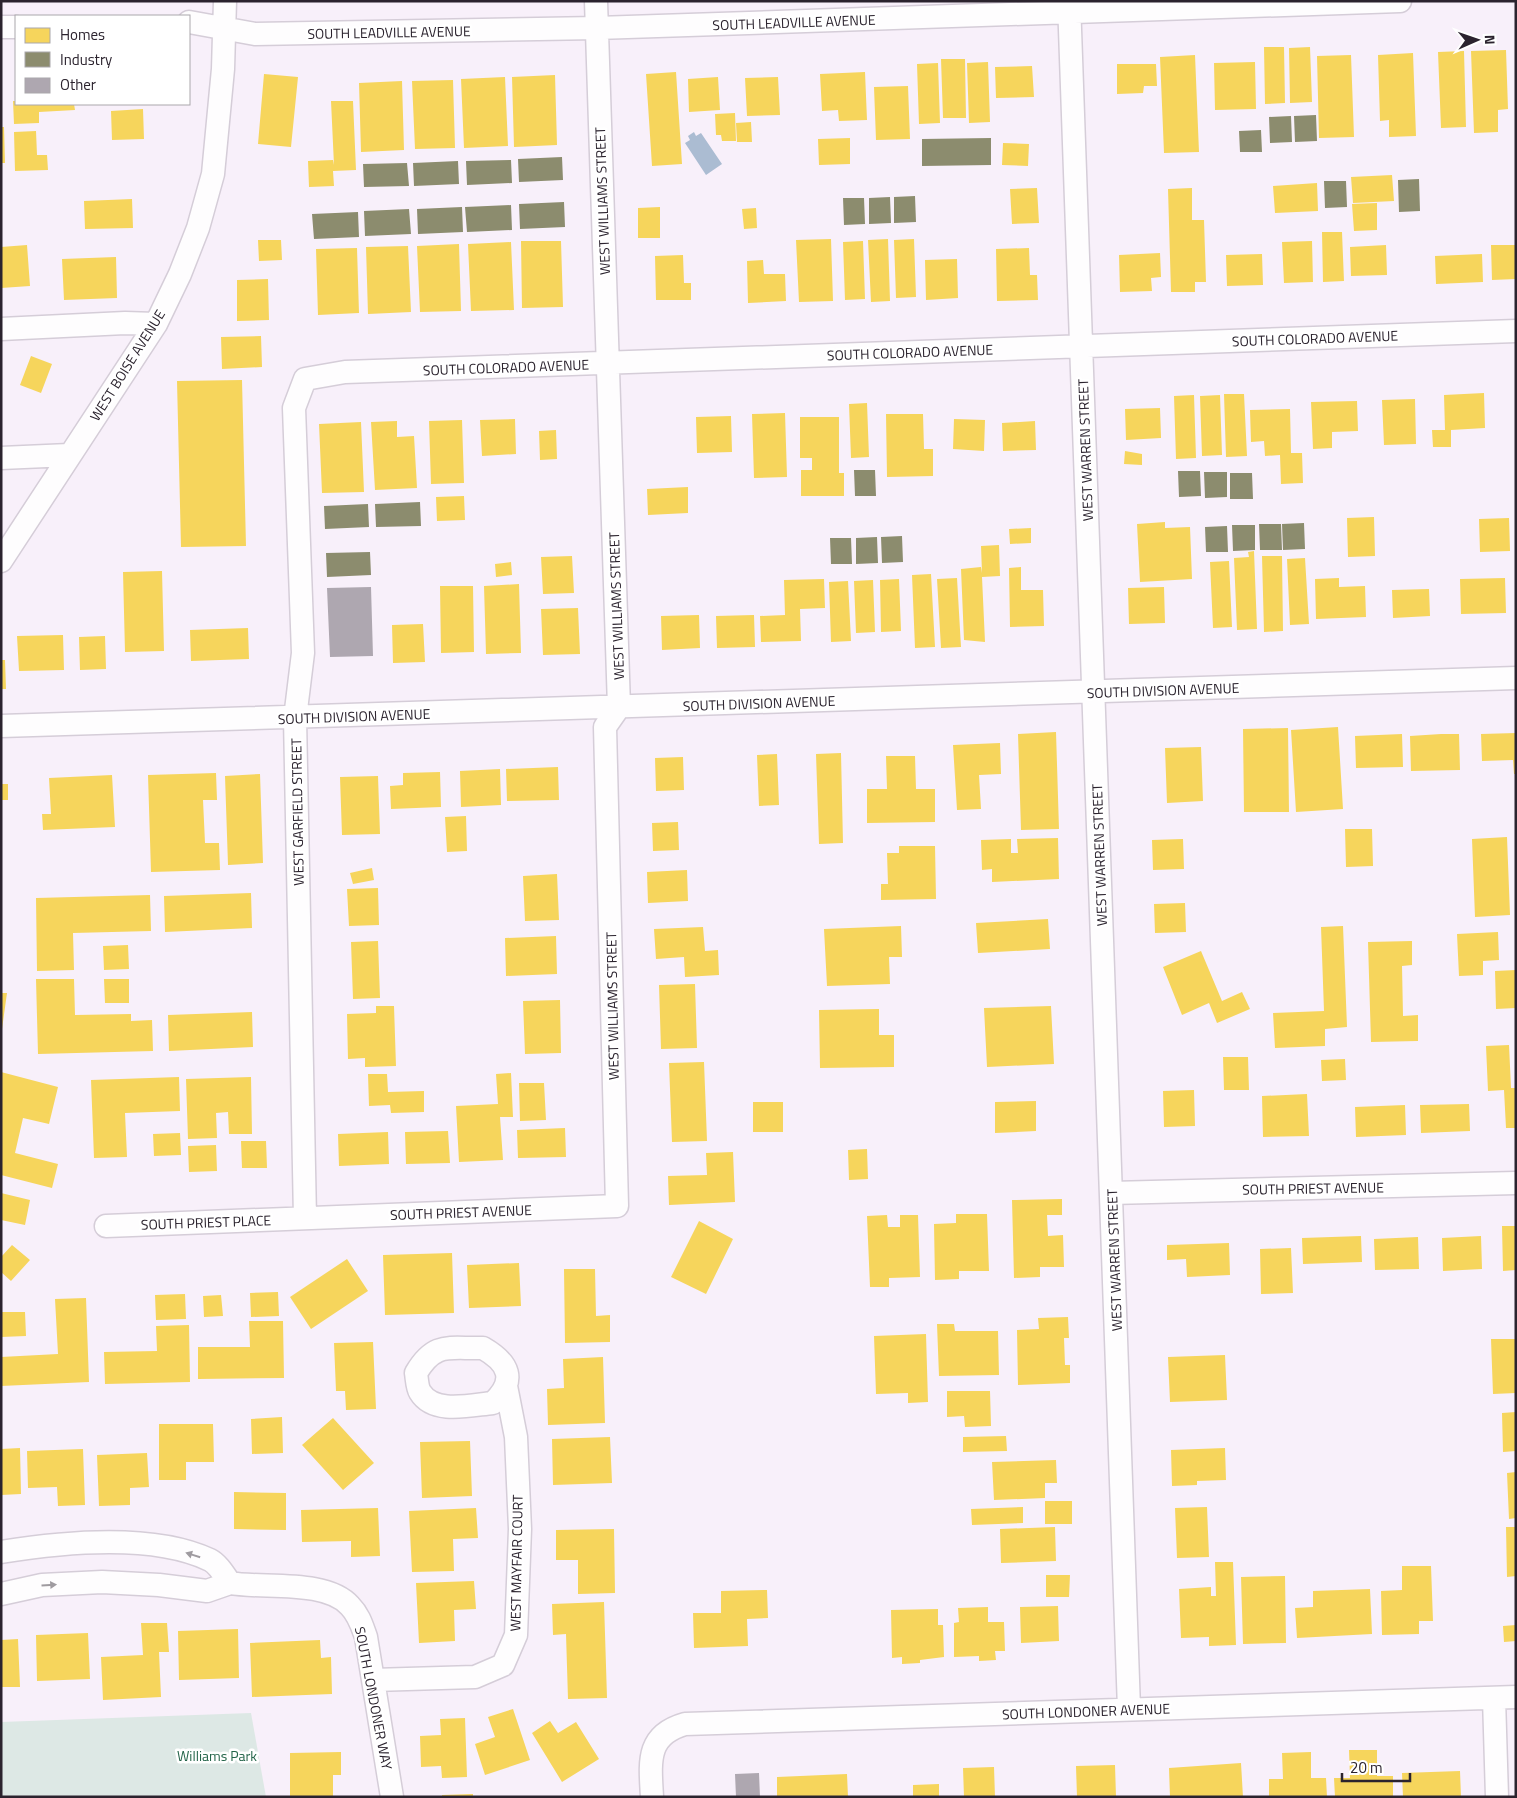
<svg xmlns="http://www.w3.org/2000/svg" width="1517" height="1798" font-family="'Titillium Web',sans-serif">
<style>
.green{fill:#dde8e5}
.water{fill:#abbcd2}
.homes{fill:#f6d55c}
.industry{fill:#8c8c6e}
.building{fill:#aea7b0}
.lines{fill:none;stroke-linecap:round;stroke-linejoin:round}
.minor-casing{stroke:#d5cdd8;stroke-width:25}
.minor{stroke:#fefdfe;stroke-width:22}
.oneway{fill:#9f9ba0}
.labels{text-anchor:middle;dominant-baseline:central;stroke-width:5;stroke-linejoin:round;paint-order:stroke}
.street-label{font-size:14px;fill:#2b232e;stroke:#fff}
.park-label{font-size:14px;fill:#236449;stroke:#fff}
</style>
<rect width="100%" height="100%" fill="#f8f0fa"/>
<path class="green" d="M251 1713 266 1797H1V1722Z"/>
<path class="water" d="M694 132 696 136 701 133 722 164 706 175 685 143 690 140 688 136Z"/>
<path class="homes" d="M1264 47H1284L1285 103 1265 104Z
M1310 47 1312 102 1290 103 1289 48Z
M1506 50 1508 109 1498 110V132L1474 133 1471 51Z
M1464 51 1466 127 1441 128 1438 52Z
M1413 53 1416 136 1389 137V120L1380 121 1378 55Z
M1195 55 1199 152 1164 153 1160 57Z
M1351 55 1354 137 1319 138 1317 56Z
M941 59H965L966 118H943Z
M988 62 990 122 969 123 967 63Z
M1255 62 1256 109 1215 110 1214 63Z
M938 63 940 123 919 124 917 64Z
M1117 64H1156L1157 86H1144L1143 93 1117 94Z
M1032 66 1034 97 996 98 995 67Z
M676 72 682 164 652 166 646 74Z
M865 72 867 120 839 121 838 110 822 111 820 74Z
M264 74 298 77 291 147 258 144Z
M555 75 557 145 514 147 512 77Z
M505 77 508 146 464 148 461 79Z
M718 77 720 110 689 112 688 79Z
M778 77 780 115 747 116 745 78Z
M453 80 455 148 415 149 412 81Z
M402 81 404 150 361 152 359 83Z
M908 86 910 139 876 140 874 87Z
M13 101H16V104H74L75 110 39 112V123L14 124Z
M331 101H353L356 170 333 171 334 186 309 187 308 161 333 160 334 165Z
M143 109 144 139 112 140 111 111Z
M735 113 736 141H722L721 135H716L715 114Z
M751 122 752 142H737L736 123Z
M1 127H4L5 163H1Z
M36 131 37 155H47L48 170 15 171 14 132Z
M850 138V164L819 165 818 139Z
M1003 143 1029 144 1028 166 1002 165Z
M1392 175 1394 201 1353 203 1351 177Z
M1317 183 1318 211 1275 213 1273 186Z
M1037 188 1039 223 1012 224 1010 189Z
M1192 188V220H1204L1206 282H1195V292H1171L1168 189Z
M132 199 133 228 85 229 84 201Z
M1377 203V230L1354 231 1352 204Z
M660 207V238H638V208Z
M756 208 757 228 744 229 742 209Z
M1322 232H1342L1344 281 1323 282Z
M831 239 833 301 799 302 796 240Z
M888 239 890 301 871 302 868 240Z
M914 239 916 297 896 298 894 240Z
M258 240H281L282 260 259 261Z
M521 241H561L563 307 522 308Z
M863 241 865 299 845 300 843 242Z
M1312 241 1313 282 1284 283 1282 242Z
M511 242 514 310 471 311 468 244Z
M459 244 461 311 420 312 417 246Z
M27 245 30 286 1 288V247Z
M1386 245 1387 275 1351 276 1350 247Z
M1491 245H1516V279L1492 280Z
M408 246 411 312 368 314 366 247Z
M357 248 359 313 318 315 316 249Z
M1029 248 1030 275H1037L1038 300 997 301 996 249Z
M1160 253 1161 277 1151 278 1152 291 1120 292 1119 255Z
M1262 254 1263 285 1227 286 1226 255Z
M1482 254 1483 282 1436 284 1435 256Z
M683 255 684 283H691V300H656L655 256Z
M116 257 117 298 64 300 62 259Z
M957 259 958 298 926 300 925 260Z
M763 260 764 274H785L786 301 748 303 747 261Z
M268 279 269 320 237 321V280Z
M261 336 262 367 222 369 221 337Z
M31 356 52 364 41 393 20 385Z
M242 380 246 546 181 547 177 381Z
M1484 393 1485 428 1451 430V447H1433L1432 430H1445L1444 395Z
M1224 394H1244L1247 456 1226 457Z
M1194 395 1196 458 1176 459 1174 396Z
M1220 395 1222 455 1202 456 1200 396Z
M1415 399 1416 444 1384 445 1382 400Z
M1357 401 1358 431 1332 432V448L1313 449 1311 402Z
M867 403 869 457 851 458 849 404Z
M1160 408 1161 438 1126 440 1125 409Z
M1290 409 1291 453H1302L1303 483 1281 484 1280 455 1265 456 1264 441 1251 442 1250 410Z
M785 413 787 477 754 478 752 414Z
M886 414H923L924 449H933V476L887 477Z
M731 416 732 452 697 453 696 417Z
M800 417H839V473H844V496H801V470H812V458H800Z
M515 419 516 454 482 456 480 420Z
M954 419 985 420 984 451 953 449Z
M462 420 464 483 431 484 429 421Z
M397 421V437L414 436 417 488 375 490 371 422Z
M1035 421 1036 450 1003 451 1002 423Z
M361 422 364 492 322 493 319 424Z
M556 430 557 459 540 460 539 431Z
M1125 451 1142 454V465L1124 464Z
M688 487V513L648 515 647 489Z
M464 496 465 520 437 521 436 497Z
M1374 517 1375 556 1348 557 1347 518Z
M1509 518 1510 551 1480 552 1479 519Z
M1165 522V528L1190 527 1192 579 1140 582 1137 524Z
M1031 528V543L1010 544 1009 529Z
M999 545 1000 576 982 577 985 642 964 640 961 569 981 567 982 573 981 546Z
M1254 551 1257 629 1237 630 1234 558 1249 557 1248 552Z
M572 556 574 593 543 594 541 557Z
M1262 556H1282L1283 631 1264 632Z
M1305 558 1309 624 1290 625 1287 559Z
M1229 561 1232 627 1213 628 1210 562Z
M511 562 512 575 496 577 495 564Z
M1021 567V590H1043L1044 626 1010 627 1009 568Z
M162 571 164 651 125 652 123 572Z
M931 574 935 647 915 648 912 575Z
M957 578 961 647 941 648 937 579Z
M1339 578V587L1365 586 1366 617 1316 619 1315 579Z
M1505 578 1506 613 1461 614 1460 579Z
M824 579 825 608 800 609 801 641 761 642 760 616 785 615 784 580Z
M899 579 901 631 881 632 880 580Z
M873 580 875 632 856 633 854 581Z
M848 581 851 641 831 642 829 582Z
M519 584 521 653 486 654 484 586Z
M440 586H473L474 652 441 653Z
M1164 587 1165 623 1129 624 1128 588Z
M1429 589 1430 616 1393 618 1392 590Z
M578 608 580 654 543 655 541 609Z
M699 615 700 648 662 650 661 616Z
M754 615 755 647 717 648 716 616Z
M423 624 425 662 393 663 392 625Z
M248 628 249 659 191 661 190 630Z
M63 635 64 670 19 671 17 636Z
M105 636 106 669 80 670 79 637Z
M1 660H5L6 689H1Z
M1338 727 1343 809 1296 812 1291 730Z
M1288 728 1289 812H1244L1243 729Z
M1056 732 1059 829 1021 830 1018 734Z
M1516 733V774H1514L1513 760 1482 761 1481 734Z
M1402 734 1403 767 1356 768 1355 736Z
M1441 734H1459L1460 770 1411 771 1410 736Z
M1000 743 1001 774 979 775 981 809 957 810 953 745Z
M1201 747 1203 801 1167 803 1165 748Z
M841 753 843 843 819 844 816 754Z
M777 754 779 805 759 806 757 755Z
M886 756H915L916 789H935V822L867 823V789H887Z
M683 757 684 790 656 791 655 758Z
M558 767 559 800 507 801 506 769Z
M500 769 501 805 461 807 460 771Z
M440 772 441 807 391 809 390 786 403 785V773Z
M216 773 217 800H203L205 843H219L220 870 151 872 148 775Z
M260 774 263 863 228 865 225 776Z
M112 775 115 827 43 830 42 814H51L49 778Z
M378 776 380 834 342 835 340 777Z
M1 784H8V800H1Z
M466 816 467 851 447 852 445 817Z
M678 822 679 850 653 851 652 823Z
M1345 829H1372L1373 866 1346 867Z
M1507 837 1510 915 1475 917 1472 839Z
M1058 838 1059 879 992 882V869L982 870 981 840 1011 839V853H1018L1017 839Z
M1183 839 1184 869 1153 870 1152 840Z
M899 846H935L936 899 881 900V884H888L887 853H899Z
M372 868 374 880 353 884 350 873Z
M687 870 688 901 648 903 647 872Z
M557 874 559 920 525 921 523 876Z
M378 888 379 925 349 926 347 889Z
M251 893 252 928 165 932 164 896Z
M150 895 151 931 73 933 74 970 37 971 36 898Z
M1185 903 1186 932 1155 933 1154 904Z
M1048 919 1050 949 978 953 976 923Z
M901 926 902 957H889L890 984 827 986 824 929Z
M1343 926 1347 1027 1325 1029V1046L1275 1048 1273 1013 1324 1011 1321 927Z
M703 927 705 951 718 950 719 975 685 977 684 957 656 959 654 929Z
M1498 932 1499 960 1483 961V975L1459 976 1457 934Z
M556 936 557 974 506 976 505 938Z
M378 941 380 998 353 999 351 942Z
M1412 941V965L1402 966 1403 1016 1418 1015V1041L1371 1042 1368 942Z
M128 945 129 969 104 970 103 946Z
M1201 951 1222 1001 1242 992 1250 1009 1217 1023 1209 1003 1182 1015 1163 967Z
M1516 970V1008L1496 1009 1495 971Z
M36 979H74L75 1015 131 1014V1021L152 1020 153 1051 38 1054Z
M104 979H129V1003H105Z
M695 984 697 1048 661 1049 659 985Z
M1 993H7L2 1029H1Z
M560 1000 561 1053 525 1054 523 1001Z
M376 1006H394L396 1066 365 1067V1058L348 1059 347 1014 376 1013Z
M1051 1006 1054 1064 987 1067 984 1008Z
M879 1009V1035H894V1067L820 1068 819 1010Z
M252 1012 253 1047 169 1051 168 1015Z
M1509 1045 1511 1088H1516V1128H1506L1504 1090 1488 1091 1486 1046Z
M1223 1057H1248L1249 1090H1224Z
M1345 1059 1346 1080 1322 1081 1321 1060Z
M704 1062 707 1141 672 1142 669 1063Z
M1 1072 58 1087 49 1124 23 1118 15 1153 58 1164 52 1188 1 1175Z
M511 1073 513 1117H500L503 1160 459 1162 456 1106 498 1104 496 1074Z
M368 1074H387L388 1092 424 1091V1112L391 1113 390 1105 369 1106Z
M179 1077 180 1111 125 1113 127 1157 94 1158 91 1080Z
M251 1077 252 1134H229L228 1112 216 1113 217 1138 188 1139 186 1079Z
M519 1083H544L546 1120 520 1121Z
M1194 1090 1195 1126 1164 1127 1163 1091Z
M1307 1094 1309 1136 1263 1137 1262 1096Z
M1036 1101V1131L995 1133V1102Z
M753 1102H783V1132H753Z
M1469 1104 1470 1131 1421 1133 1420 1105Z
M1405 1105 1406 1135 1356 1137 1355 1107Z
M565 1128 566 1157 518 1158 517 1130Z
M448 1131 450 1163 406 1164 405 1132Z
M388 1132 389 1164 339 1166 338 1134Z
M180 1133 181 1155 154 1156 153 1134Z
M241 1141H266L267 1168H242Z
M216 1145 217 1171 189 1172 188 1146Z
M867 1149 868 1179 849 1180 848 1150Z
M733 1152 735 1202 669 1205 668 1176 707 1175 706 1153Z
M1 1193 30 1200 25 1225 1 1220Z
M1062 1199V1215H1047L1048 1236 1063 1235 1064 1267H1040V1277L1014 1278 1012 1200Z
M956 1214H987L989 1271H959V1279L935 1280 934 1224 956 1223Z
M887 1215 888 1227H900V1215H918L920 1277 889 1278V1287H870L867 1216Z
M699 1221 733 1239 706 1294 671 1277Z
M1502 1226H1516V1270L1503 1271Z
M1361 1236 1362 1262 1303 1264 1302 1238Z
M1481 1236 1482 1269 1443 1271 1442 1238Z
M1418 1237 1419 1269 1375 1270 1374 1239Z
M1229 1243 1230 1275 1187 1277 1186 1259 1167 1260V1245Z
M12 1245 30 1260 11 1281 1 1272V1257Z
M1291 1248 1293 1293 1261 1294 1260 1249Z
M452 1253 454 1313 385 1315 383 1255Z
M347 1259 368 1291 311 1329 290 1297Z
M519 1263 521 1306 469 1308 467 1265Z
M564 1269H595L596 1316 610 1315V1342L565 1343Z
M278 1292 279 1316 251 1317 250 1293Z
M185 1294 186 1319 156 1320 155 1295Z
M221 1295 223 1316 204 1317 203 1296Z
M86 1298 89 1382 1 1386V1357L58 1354 55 1299Z
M1 1312H25L26 1336 1 1337Z
M1068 1317 1069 1338H1064L1065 1365H1070V1383L1018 1385 1017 1330 1039 1329 1038 1318Z
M249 1321H283L284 1378 198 1379V1347H250Z
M937 1324H954L955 1331H998L999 1375 939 1376Z
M189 1325 190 1382 105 1384 104 1352 157 1351 156 1326Z
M926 1334 928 1402 908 1403V1393L876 1394 874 1336Z
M1491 1339H1516V1393L1493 1394Z
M373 1342 376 1409 346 1410 345 1391H336L334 1343Z
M1225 1355 1227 1400 1170 1402 1168 1357Z
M603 1357 605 1423 548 1425 547 1389 564 1388 563 1359Z
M947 1391H990L991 1426 965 1427 964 1416 947 1417Z
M1516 1412V1451L1503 1452 1502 1413Z
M282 1417 283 1453 252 1454 251 1419Z
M333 1418 374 1463 343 1490 302 1445Z
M159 1424H213L214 1462H186V1480H159Z
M1006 1436 1007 1451 963 1452V1437Z
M610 1437 612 1483 553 1485 552 1439Z
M470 1441 472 1496 422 1498 420 1442Z
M20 1448 21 1494 1 1495V1449Z
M1225 1448 1226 1480 1197 1481V1485L1172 1486 1171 1450Z
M83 1449 85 1505 58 1506 57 1487 28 1488 27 1451Z
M147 1453 149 1487 130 1488V1505L99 1506 97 1455Z
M1056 1460 1057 1483H1045V1498L994 1500 992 1462Z
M1516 1472V1518L1509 1519 1507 1473Z
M234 1492 286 1493V1530L234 1529Z
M1045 1501H1072V1524H1045Z
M1023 1507V1523L972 1525 971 1509Z
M1207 1507 1209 1557 1177 1558 1175 1508Z
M378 1508 380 1556 351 1557V1541L302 1542 301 1510Z
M476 1508 478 1538 453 1539 454 1571 412 1572 409 1511Z
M1055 1527 1056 1561 1001 1563 1000 1529Z
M1506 1527H1516V1576L1507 1577Z
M614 1529 615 1593 578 1594V1560H556V1530Z
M1215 1562H1233L1236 1645 1209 1646V1637L1181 1638 1179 1589 1211 1587V1596H1216Z
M1402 1566H1431L1433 1621H1419V1634L1382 1635 1381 1591 1402 1590Z
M1046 1575H1070L1069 1597H1046Z
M1285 1576 1286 1643 1243 1644 1241 1577Z
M474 1581 476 1609 454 1610 455 1641 419 1643 416 1583Z
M1370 1589 1372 1634 1297 1638 1295 1608 1313 1607V1591Z
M767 1590 768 1618 747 1619 748 1646 694 1648 693 1613H721V1591Z
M604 1602 607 1698 568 1699 566 1634 553 1635 552 1604Z
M1058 1606 1059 1641 1021 1643 1020 1607Z
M988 1607V1622H1004L1005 1651H995L996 1660 979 1661V1656L954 1657V1623L959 1622 958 1608Z
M938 1609V1625H943L944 1657 920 1660V1663L902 1664V1657L892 1658 891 1610Z
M141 1623H167L169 1652H159L161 1697 103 1700 101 1657 143 1655Z
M1516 1625V1641L1504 1642 1503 1626Z
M238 1629 239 1678 179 1680 178 1631Z
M88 1633 90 1679 37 1681 36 1635Z
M18 1639 20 1687H1V1640Z
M320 1640 321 1658 331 1657 332 1694 252 1697 250 1643Z
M513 1709 530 1760 485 1775 475 1744 495 1737 488 1717Z
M465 1718 467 1777 442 1778 441 1766 421 1767 420 1736 441 1735 440 1719Z
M550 1721 558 1733 576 1722 599 1759 562 1782 532 1733Z
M1349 1750H1377V1776H1393V1797H1335L1334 1778H1350Z
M341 1752V1775H333V1797H290V1753Z
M1311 1752V1778H1326L1327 1797H1269V1779H1283L1282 1753Z
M1241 1763 1243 1797H1170L1169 1768Z
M1115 1765 1116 1797H1077L1076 1766Z
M994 1767 995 1797H964L963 1768Z
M1460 1771 1461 1797H1403L1402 1773Z
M847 1774 848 1797H777V1777Z
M939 1784V1797H913V1785Z
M473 1794V1797H442V1795Z"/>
<path class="industry" d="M1316 115 1317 141 1295 142 1294 116Z
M1291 116 1292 142 1270 143 1269 117Z
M1261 130 1262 152H1240L1239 131Z
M991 138V165L922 166V139Z
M562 157 563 180 519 182 518 159Z
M511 160 512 183 467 185 466 161Z
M458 161 459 184 414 186 413 163Z
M407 163 409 186 364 187 363 164Z
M1419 179 1420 211 1399 212 1398 180Z
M1324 181H1346L1347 207 1325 208Z
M915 196 916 222 894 223V197Z
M890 197 891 223 869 224V198Z
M843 198H864L865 224 844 225Z
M564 202 565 227 520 229 519 204Z
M511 205 512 230 467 232 465 207Z
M462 207 463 232 418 234 417 209Z
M409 209 411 234 365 236 364 211Z
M358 212 359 237 314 239 312 214Z
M854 470H875L876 496H855Z
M1178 471H1200L1201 496 1179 497Z
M1204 472H1227V497L1205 498Z
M1230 473H1252L1253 499H1230Z
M420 502 421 526 376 527 375 504Z
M368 504 369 527 325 529 324 506Z
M1304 523 1305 549 1283 550 1282 524Z
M1259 524H1281L1282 550H1260Z
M1232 525H1255V550L1233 551Z
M1227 526 1228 552H1206L1205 527Z
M902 536 903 562 882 563 881 537Z
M877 537 878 563 856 564V538Z
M830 538H851L852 564H831Z
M370 552 371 575 327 577 326 553Z"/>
<path class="building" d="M371 587 373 656 330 657 327 588Z
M759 1773 760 1797H736L735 1774Z"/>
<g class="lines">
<defs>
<path id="minor" d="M1069 1 1129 1709
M189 22 255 34 597 28 1400 1
M1 27H16
M1 329 125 323 156 324
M1 458 69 455
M1 561 156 324 180 274 198 228 213 174 223 69 225 1
M1 726 1516 678
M1111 1193 1516 1183
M305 1218 295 718 303 653 294 408 305 379 345 372 1516 331
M106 1226 617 1206 605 727 619 707 596 1
M483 1348C509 1363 517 1380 493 1403 471 1405 434 1415 420 1392 417 1387 417 1379 416 1373 435 1341 449 1349 483 1348Z
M1 1552C63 1542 153 1533 210 1560 218 1564 225 1576 230 1583L207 1591 159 1585 102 1582 42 1585 1 1594
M230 1583C264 1589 326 1579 350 1606 359 1615 362 1626 366 1637L392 1797
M373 1680 475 1677 503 1665 516 1635 520 1529 516 1437 506 1386
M1494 1698 1497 1797
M652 1797C650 1762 646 1735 685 1724L1516 1697"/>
</defs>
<use href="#minor" class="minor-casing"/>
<use href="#minor" class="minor"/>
</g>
<defs><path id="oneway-solid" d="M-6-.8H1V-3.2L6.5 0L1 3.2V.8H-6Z" transform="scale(1.25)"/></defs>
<g class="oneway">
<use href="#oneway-solid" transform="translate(193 1555) rotate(-163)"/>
<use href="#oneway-solid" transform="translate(49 1585) rotate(-4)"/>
</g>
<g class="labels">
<g class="street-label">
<text transform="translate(794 22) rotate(-2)">SOUTH LEADVILLE AVENUE</text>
<text transform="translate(389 32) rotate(-1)">SOUTH LEADVILLE AVENUE</text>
<text transform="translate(602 201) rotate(-92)">WEST WILLIAMS STREET</text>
<text transform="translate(1315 338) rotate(-2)">SOUTH COLORADO AVENUE</text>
<text transform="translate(910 352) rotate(-2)">SOUTH COLORADO AVENUE</text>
<text transform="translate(127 365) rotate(-58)">WEST BOISE AVENUE</text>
<text transform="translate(506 367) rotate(-2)">SOUTH COLORADO AVENUE</text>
<text transform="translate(1085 450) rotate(-92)">WEST WARREN STREET</text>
<text transform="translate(616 606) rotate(-92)">WEST WILLIAMS STREET</text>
<text transform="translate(1163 690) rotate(-2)">SOUTH DIVISION AVENUE</text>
<text transform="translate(759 703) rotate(-2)">SOUTH DIVISION AVENUE</text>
<text transform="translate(354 716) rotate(-2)">SOUTH DIVISION AVENUE</text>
<text transform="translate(297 812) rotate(-91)">WEST GARFIELD STREET</text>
<text transform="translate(1099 855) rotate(-92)">WEST WARREN STREET</text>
<text transform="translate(612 1006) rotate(-91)">WEST WILLIAMS STREET</text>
<text transform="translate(1313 1188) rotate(-1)">SOUTH PRIEST AVENUE</text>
<text transform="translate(461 1212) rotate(-2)">SOUTH PRIEST AVENUE</text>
<text transform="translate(206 1222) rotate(-2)">SOUTH PRIEST PLACE</text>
<text transform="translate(1114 1260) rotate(-92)">WEST WARREN STREET</text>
<text transform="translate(516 1563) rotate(-89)">WEST MAYFAIR COURT</text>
<text transform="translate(374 1698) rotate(79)">SOUTH LONDONER WAY</text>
<text transform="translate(1086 1711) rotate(-2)">SOUTH LONDONER AVENUE</text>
</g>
<g class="park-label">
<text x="217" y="1755">Williams Park</text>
</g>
</g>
<rect width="1517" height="1798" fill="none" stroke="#2b232e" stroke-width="5"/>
<rect x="15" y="15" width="175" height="90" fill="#ffffff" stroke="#aaa7ab"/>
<rect x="25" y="28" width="25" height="15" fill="#f6d55c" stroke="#aaa7ab"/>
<text x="60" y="40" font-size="15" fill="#2b232e">Homes</text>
<rect x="25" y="52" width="25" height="15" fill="#8c8c6e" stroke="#aaa7ab"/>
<text x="60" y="65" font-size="15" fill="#2b232e">Industry</text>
<rect x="25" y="78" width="25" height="15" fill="#aea7b0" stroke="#aaa7ab"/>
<text x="60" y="90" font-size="15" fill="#2b232e">Other</text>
<g transform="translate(1477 40) rotate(88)" stroke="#ffffff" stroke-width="4" paint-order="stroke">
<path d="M0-4L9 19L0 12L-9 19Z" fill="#2b232e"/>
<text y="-8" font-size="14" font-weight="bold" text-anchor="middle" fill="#2b232e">N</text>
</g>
<path d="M1342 1773v8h68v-8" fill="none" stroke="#2b232e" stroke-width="2.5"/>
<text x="1350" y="1773" font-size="15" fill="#2b232e" stroke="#ffffff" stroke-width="4" paint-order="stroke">20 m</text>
</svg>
